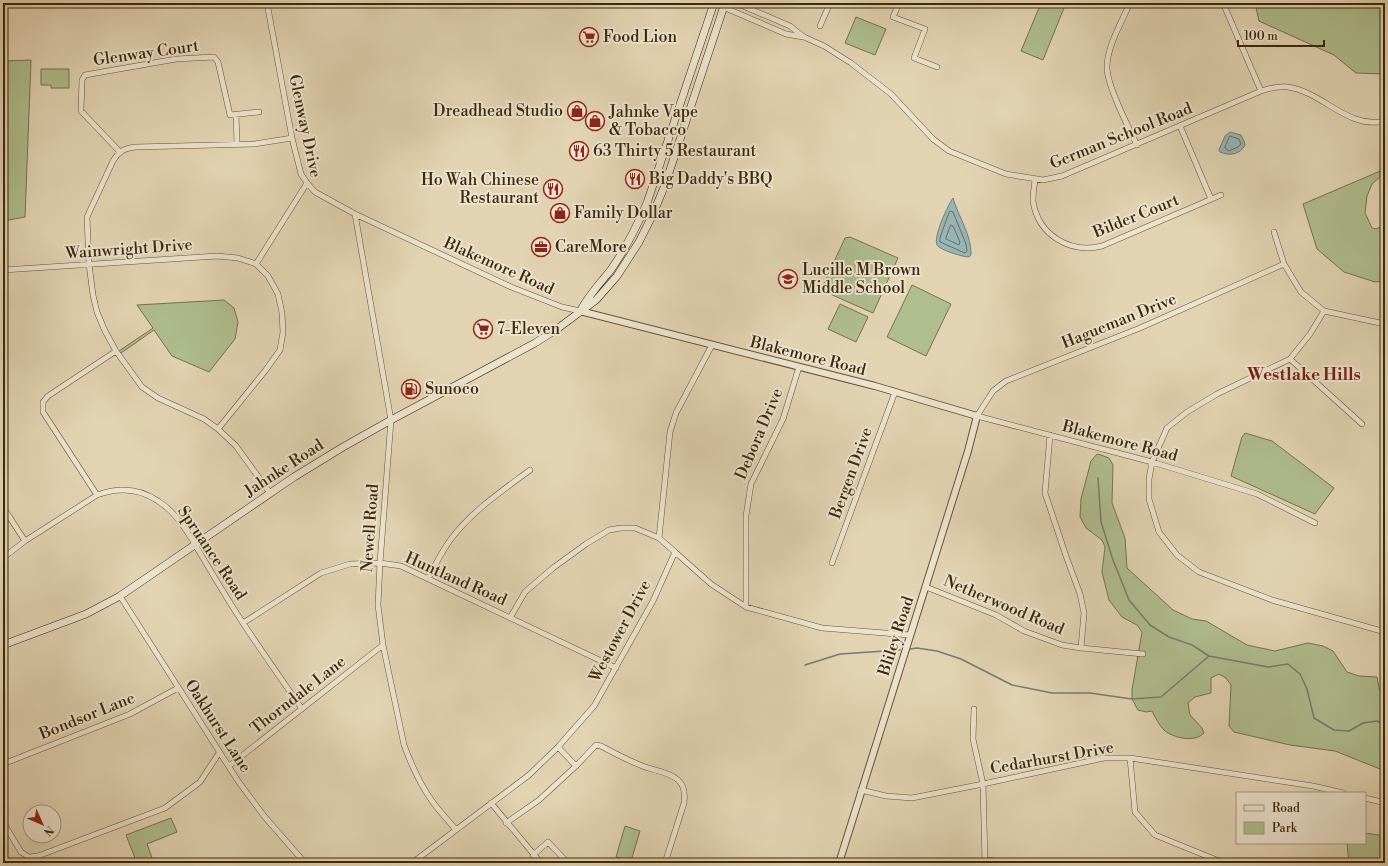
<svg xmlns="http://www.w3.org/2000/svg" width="1388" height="866" font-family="'Libre Bodoni',serif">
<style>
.green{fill:#afbd8f;stroke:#76724e}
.water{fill:#98b6b7;stroke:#737d73}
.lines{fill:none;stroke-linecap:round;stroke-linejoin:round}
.shore{stroke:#6a6f62;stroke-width:1}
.stream{stroke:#737d73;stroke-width:1.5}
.minor-casing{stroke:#665336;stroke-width:6}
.tertiary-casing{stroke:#665336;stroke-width:8}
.secondary-casing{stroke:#3c280c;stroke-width:8}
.minor{stroke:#ece3ce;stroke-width:5}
.tertiary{stroke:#ece3ce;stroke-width:6}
.secondary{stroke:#ece3ce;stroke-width:7}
.labels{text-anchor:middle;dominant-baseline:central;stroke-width:4;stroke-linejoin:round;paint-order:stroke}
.poi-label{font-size:16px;fill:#3c280c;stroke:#ece3ce;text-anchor:start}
.street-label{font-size:16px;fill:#3c280c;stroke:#ece3ce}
.neighbourhood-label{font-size:17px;font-weight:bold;fill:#7a1f14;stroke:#ece3ce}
</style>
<rect width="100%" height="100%" fill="#e2d4b3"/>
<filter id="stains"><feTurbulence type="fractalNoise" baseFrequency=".005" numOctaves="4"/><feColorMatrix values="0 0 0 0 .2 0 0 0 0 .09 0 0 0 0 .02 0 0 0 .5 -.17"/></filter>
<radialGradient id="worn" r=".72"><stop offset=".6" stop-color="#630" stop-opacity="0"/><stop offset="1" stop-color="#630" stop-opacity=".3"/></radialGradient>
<path class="green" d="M1041 3H1066L1043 60 1021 51Z
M1255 3H1385V74L1356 73 1334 55 1259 21Z
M856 17 886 29 875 55 845 43Z
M31 60 25 217 3 221V61Z
M41 69H69V88H51V85H41Z
M1385 169V174L1381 176 1372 184 1367 196 1365 213 1372 228 1376 229 1385 225V281L1375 282 1344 272 1317 249 1303 204Z
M850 237 898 258 873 313 821 290 845 238Z
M912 285 951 304 926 356 887 337Z
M224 300 234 308 238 322 235 339 209 372 172 356 154 330 121 353 119 351 153 328 137 305Z
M840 304 868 317 856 342 828 329Z
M1245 433 1272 441 1334 488 1315 514 1231 476 1242 437Z
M1097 454 1101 455 1109 458 1113 465 1112 503 1125 538 1127 568 1173 610 1192 619 1206 621 1247 645 1275 651 1308 643 1323 646 1333 651 1347 672 1359 676 1377 677 1379 688 1385 702V771L1335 751 1290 745 1234 732 1229 726 1231 685 1226 678 1219 674 1211 678V693L1195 697 1188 703 1190 715 1202 728 1204 733C1195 743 1173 738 1164 730 1159 725 1155 717 1152 711L1146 712 1138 710 1132 699V690L1142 632 1137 625 1122 617 1109 600 1102 572 1105 547 1102 540 1086 528 1080 517 1081 499 1091 461Z
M171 818 177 832 147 844 152 858 137 863 126 835Z
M625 826 640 831 631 861 616 857Z
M1365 833 1385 836V863H1349L1347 843H1365Z"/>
<path class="water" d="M1230 132 1241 135 1244 141 1245 145C1240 155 1229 156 1220 152L1219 150 1225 136Z
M953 198C958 216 972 236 971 255L969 257C963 257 940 250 937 245 933 237 948 205 953 198Z"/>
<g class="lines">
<path class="shore" d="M1230 136 1239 139 1241 144 1238 147 1229 151 1225 148Z
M950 211 953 212 966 244 967 251 965 253 940 242V238Z
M951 225 953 226 960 242 959 245 946 239Z"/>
<path class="stream" d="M1098 478 1101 522 1113 560 1129 600 1150 625 1169 637 1192 645 1209 656 1268 667 1288 664 1300 674 1307 689 1314 718 1334 730 1349 731 1363 723 1377 721 1385 725
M910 649 917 648 937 651 961 659 1012 685 1052 693H1090L1132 699 1161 697 1209 656
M805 665 840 654 900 650"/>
<defs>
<path id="minor" d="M736 3 790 26 804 37 824 46 851 63 891 94 933 139 949 151 1006 174 1043 180 1062 176 1261 91C1270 88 1279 86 1288 87 1323 92 1348 130 1385 121
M899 3 893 17 925 29 914 58 937 67
M1130 3C1122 21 1107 47 1107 67 1107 86 1128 126 1137 145
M1223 3 1261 91
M723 7 786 34 803 37
M820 26 830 3
M236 114 237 144
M1180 126 1211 199
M120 152 81 111 82 80 85 75 176 59 214 57 218 62 230 115 259 112
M1035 180C1034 187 1033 194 1033 201 1038 235 1070 254 1102 246L1221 195
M307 183 315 192 355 214 511 287 562 307 580 311
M355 214 391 420 380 563 378 605 383 645 404 745C411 764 420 784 432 801 439 811 448 820 456 830
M1274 232 1284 264 1301 292 1324 311 1385 324
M1284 264 1140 328 1006 381 993 391 977 416 1152 462 1257 494 1315 523
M3 270 217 256 238 258 256 264
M1324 311 1310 334 1290 359 1217 394 1187 412 1167 428 1152 462 1149 479V499L1159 532 1177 555 1199 572 1272 600 1385 632
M1290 359 1362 424
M218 429 265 371 280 350 283 332 282 313 278 294 268 276 256 264 307 183 301 174 292 138 267 3
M1050 435 1045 493 1066 556 1080 594 1084 613 1081 648
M270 493 236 446 218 429 204 419 158 398 142 387 116 351 105 331 97 312 93 295 89 264 87 217 113 161C119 151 125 148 136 147L254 144 292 138
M97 495 43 412V402L48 396 116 351
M3 507 25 541
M675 552 711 584 746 607 822 628 910 635
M3 558 25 541 97 495C119 487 139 488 158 501 179 514 191 538 203 558 216 580 229 602 243 623 262 652 282 680 302 709
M832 563 895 392
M428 579C435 565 442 551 451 539 472 511 502 491 530 470
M926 587 996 615 1024 631 1062 645 1081 648 1143 654
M120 596 238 781 264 816 305 863
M746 607V516L751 484 783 419 799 367
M510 618 525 592 553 568 586 544 609 530 621 528H635L659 538
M243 623 321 573 350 564 380 563 401 566 616 668
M974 709 973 739 983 784 985 863
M558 747 576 766
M1130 758 1135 812 1155 835 1224 863
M3 764 130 714 178 688
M229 766 383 645
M861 790 886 796 912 798 983 784 1104 758H1130L1313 786 1343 793
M1365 798 1385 803
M491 803 541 863
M3 822 21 852 29 857 38 856 165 808 200 782 219 753
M506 823 539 800 576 766 596 745 601 746C614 753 627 760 640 765 651 770 670 772 678 780 684 785 685 795 684 803L665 863
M533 855 548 842 568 863
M986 860 1012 863
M412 863 529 775 558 747 594 706 653 601 675 552 659 538 670 432 676 413 712 345"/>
<path id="tertiary" d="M210 3 214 4 259 3
M580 311 875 386 977 416 968 451 839 863"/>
<path id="secondary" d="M582 308C590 294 600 283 610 271 625 250 637 226 647 203L714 3
M3 645 86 614 120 596 294 477 343 447 391 420 535 343 557 329 596 300 617 276 639 242 653 214 665 185 725 3"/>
</defs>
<use href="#minor" class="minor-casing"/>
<use href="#tertiary" class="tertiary-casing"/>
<use href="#secondary" class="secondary-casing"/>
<use href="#minor" class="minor"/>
<use href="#tertiary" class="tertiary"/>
<use href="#secondary" class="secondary"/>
</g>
<defs>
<symbol id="supermarket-ring" viewBox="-11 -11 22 22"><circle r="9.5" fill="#ece3ce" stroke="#8f2418" stroke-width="1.5"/><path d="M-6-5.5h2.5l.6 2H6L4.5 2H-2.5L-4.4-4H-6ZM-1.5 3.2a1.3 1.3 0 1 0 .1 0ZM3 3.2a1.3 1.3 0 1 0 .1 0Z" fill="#8f2418"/></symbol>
<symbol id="shop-ring" viewBox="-11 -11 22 22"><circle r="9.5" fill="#ece3ce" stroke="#8f2418" stroke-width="1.5"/><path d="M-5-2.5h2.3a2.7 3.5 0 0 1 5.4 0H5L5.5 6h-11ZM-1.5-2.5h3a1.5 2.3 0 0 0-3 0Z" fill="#8f2418"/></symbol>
<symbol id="restaurant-ring" viewBox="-11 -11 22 22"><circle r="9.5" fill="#ece3ce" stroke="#8f2418" stroke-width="1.5"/><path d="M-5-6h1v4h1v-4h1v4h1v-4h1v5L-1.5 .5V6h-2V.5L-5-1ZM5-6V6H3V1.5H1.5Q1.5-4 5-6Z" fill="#8f2418"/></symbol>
<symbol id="office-ring" viewBox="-11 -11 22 22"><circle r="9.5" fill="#ece3ce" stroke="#8f2418" stroke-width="1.5"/><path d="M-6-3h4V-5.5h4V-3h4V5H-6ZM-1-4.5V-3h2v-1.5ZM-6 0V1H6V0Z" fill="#8f2418"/></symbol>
<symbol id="school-ring" viewBox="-11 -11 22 22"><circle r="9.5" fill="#ece3ce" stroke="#8f2418" stroke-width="1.5"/><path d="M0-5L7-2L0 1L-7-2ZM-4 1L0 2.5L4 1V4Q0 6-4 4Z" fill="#8f2418"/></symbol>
<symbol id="fuel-ring" viewBox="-11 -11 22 22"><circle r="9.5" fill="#ece3ce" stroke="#8f2418" stroke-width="1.5"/><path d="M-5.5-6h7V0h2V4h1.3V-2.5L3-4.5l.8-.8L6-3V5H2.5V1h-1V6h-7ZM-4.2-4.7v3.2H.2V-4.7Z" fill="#8f2418"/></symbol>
</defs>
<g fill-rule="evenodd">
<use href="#supermarket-ring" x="578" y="26" width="22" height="22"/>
<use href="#shop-ring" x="566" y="100" width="22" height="22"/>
<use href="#shop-ring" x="584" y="110" width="22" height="22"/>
<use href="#restaurant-ring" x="568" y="140" width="22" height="22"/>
<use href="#restaurant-ring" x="624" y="168" width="22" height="22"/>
<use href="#restaurant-ring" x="542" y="178" width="22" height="22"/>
<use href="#shop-ring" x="549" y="202" width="22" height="22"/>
<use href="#office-ring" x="530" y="236" width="22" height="22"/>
<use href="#school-ring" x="777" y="268" width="22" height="22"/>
<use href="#supermarket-ring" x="472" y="318" width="22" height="22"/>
<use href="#fuel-ring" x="400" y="378" width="22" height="22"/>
</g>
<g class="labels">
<g class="poi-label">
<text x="603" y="37">Food Lion</text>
<text x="563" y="111" text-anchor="end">Dreadhead Studio</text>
<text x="609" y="112">Jahnke Vape<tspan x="609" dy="18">&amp; Tobacco</tspan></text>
<text x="593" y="151">63 Thirty 5 Restaurant</text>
<text x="649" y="179">Big Daddy's BBQ</text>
<text x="539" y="180" text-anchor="end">Ho Wah Chinese<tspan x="539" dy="18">Restaurant</tspan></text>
<text x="574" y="213">Family Dollar</text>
<text x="555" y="247">CareMore</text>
<text x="802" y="270">Lucille M Brown<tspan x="802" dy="18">Middle School</tspan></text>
<text x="497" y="329">7-Eleven</text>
<text x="425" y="389">Sunoco</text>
</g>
<g class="street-label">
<text transform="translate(146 53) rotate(-8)">Glenway Court</text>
<text transform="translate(305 126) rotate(78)">Glenway Drive</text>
<text transform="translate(1121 136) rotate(-22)">German School Road</text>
<text transform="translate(1136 216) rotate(-22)">Bilder Court</text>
<text transform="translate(129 249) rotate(-4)">Wainwright Drive</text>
<text transform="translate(499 266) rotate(24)">Blakemore Road</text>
<text transform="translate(1119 321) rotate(-22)">Hagueman Drive</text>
<text transform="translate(808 356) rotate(14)">Blakemore Road</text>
<text transform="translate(759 434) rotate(-67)">Debora Drive</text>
<text transform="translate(1120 441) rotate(15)">Blakemore Road</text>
<text transform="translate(284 468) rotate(-33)">Jahnke Road</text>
<text transform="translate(851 473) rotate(-70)">Bergen Drive</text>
<text transform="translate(370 528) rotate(-86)">Newell Road</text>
<text transform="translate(212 553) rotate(56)">Spruance Road</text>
<text transform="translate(456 579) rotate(24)">Huntland Road</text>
<text transform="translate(1004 605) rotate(23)">Netherwood Road</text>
<text transform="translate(620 631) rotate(-62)">Westower Drive</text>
<text transform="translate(896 636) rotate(-72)">Bliley Road</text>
<text transform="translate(298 695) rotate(-38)">Thorndale Lane</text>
<text transform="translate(87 716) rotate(-22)">Bondsor Lane</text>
<text transform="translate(218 726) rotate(57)">Oakhurst Lane</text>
<text transform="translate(1052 758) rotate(-10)">Cedarhurst Drive</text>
</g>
<g class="neighbourhood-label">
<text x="1304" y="375">Westlake Hills</text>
</g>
</g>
<rect width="1388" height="866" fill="none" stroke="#e2d4b3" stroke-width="16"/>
<rect x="4" y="4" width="1380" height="858" fill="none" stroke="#3c280c" stroke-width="2"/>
<rect x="8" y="8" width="1372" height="850" fill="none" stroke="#3c280c"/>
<rect x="1236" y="792" width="130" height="52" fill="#ece3ce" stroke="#a69880"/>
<rect x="1244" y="805" width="20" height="6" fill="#ece3ce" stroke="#a69880"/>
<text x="1272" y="812" font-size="12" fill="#3c280c">Road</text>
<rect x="1244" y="822" width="20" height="12" fill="#afbd8f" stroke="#a69880"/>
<text x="1272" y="832" font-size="12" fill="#3c280c">Park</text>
<g transform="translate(42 824) rotate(135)"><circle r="19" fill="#ece3ce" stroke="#a69880"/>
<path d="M0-3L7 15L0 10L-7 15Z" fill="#8f2418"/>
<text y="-6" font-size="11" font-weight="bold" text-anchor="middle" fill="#3c280c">N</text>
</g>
<path d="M1238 40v6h86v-6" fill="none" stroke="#3c280c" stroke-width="2"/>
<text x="1244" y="40" font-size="12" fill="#3c280c" stroke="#ece3ce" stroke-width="3" paint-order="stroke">100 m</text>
<rect width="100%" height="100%" filter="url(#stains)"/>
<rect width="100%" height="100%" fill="url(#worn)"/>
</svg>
